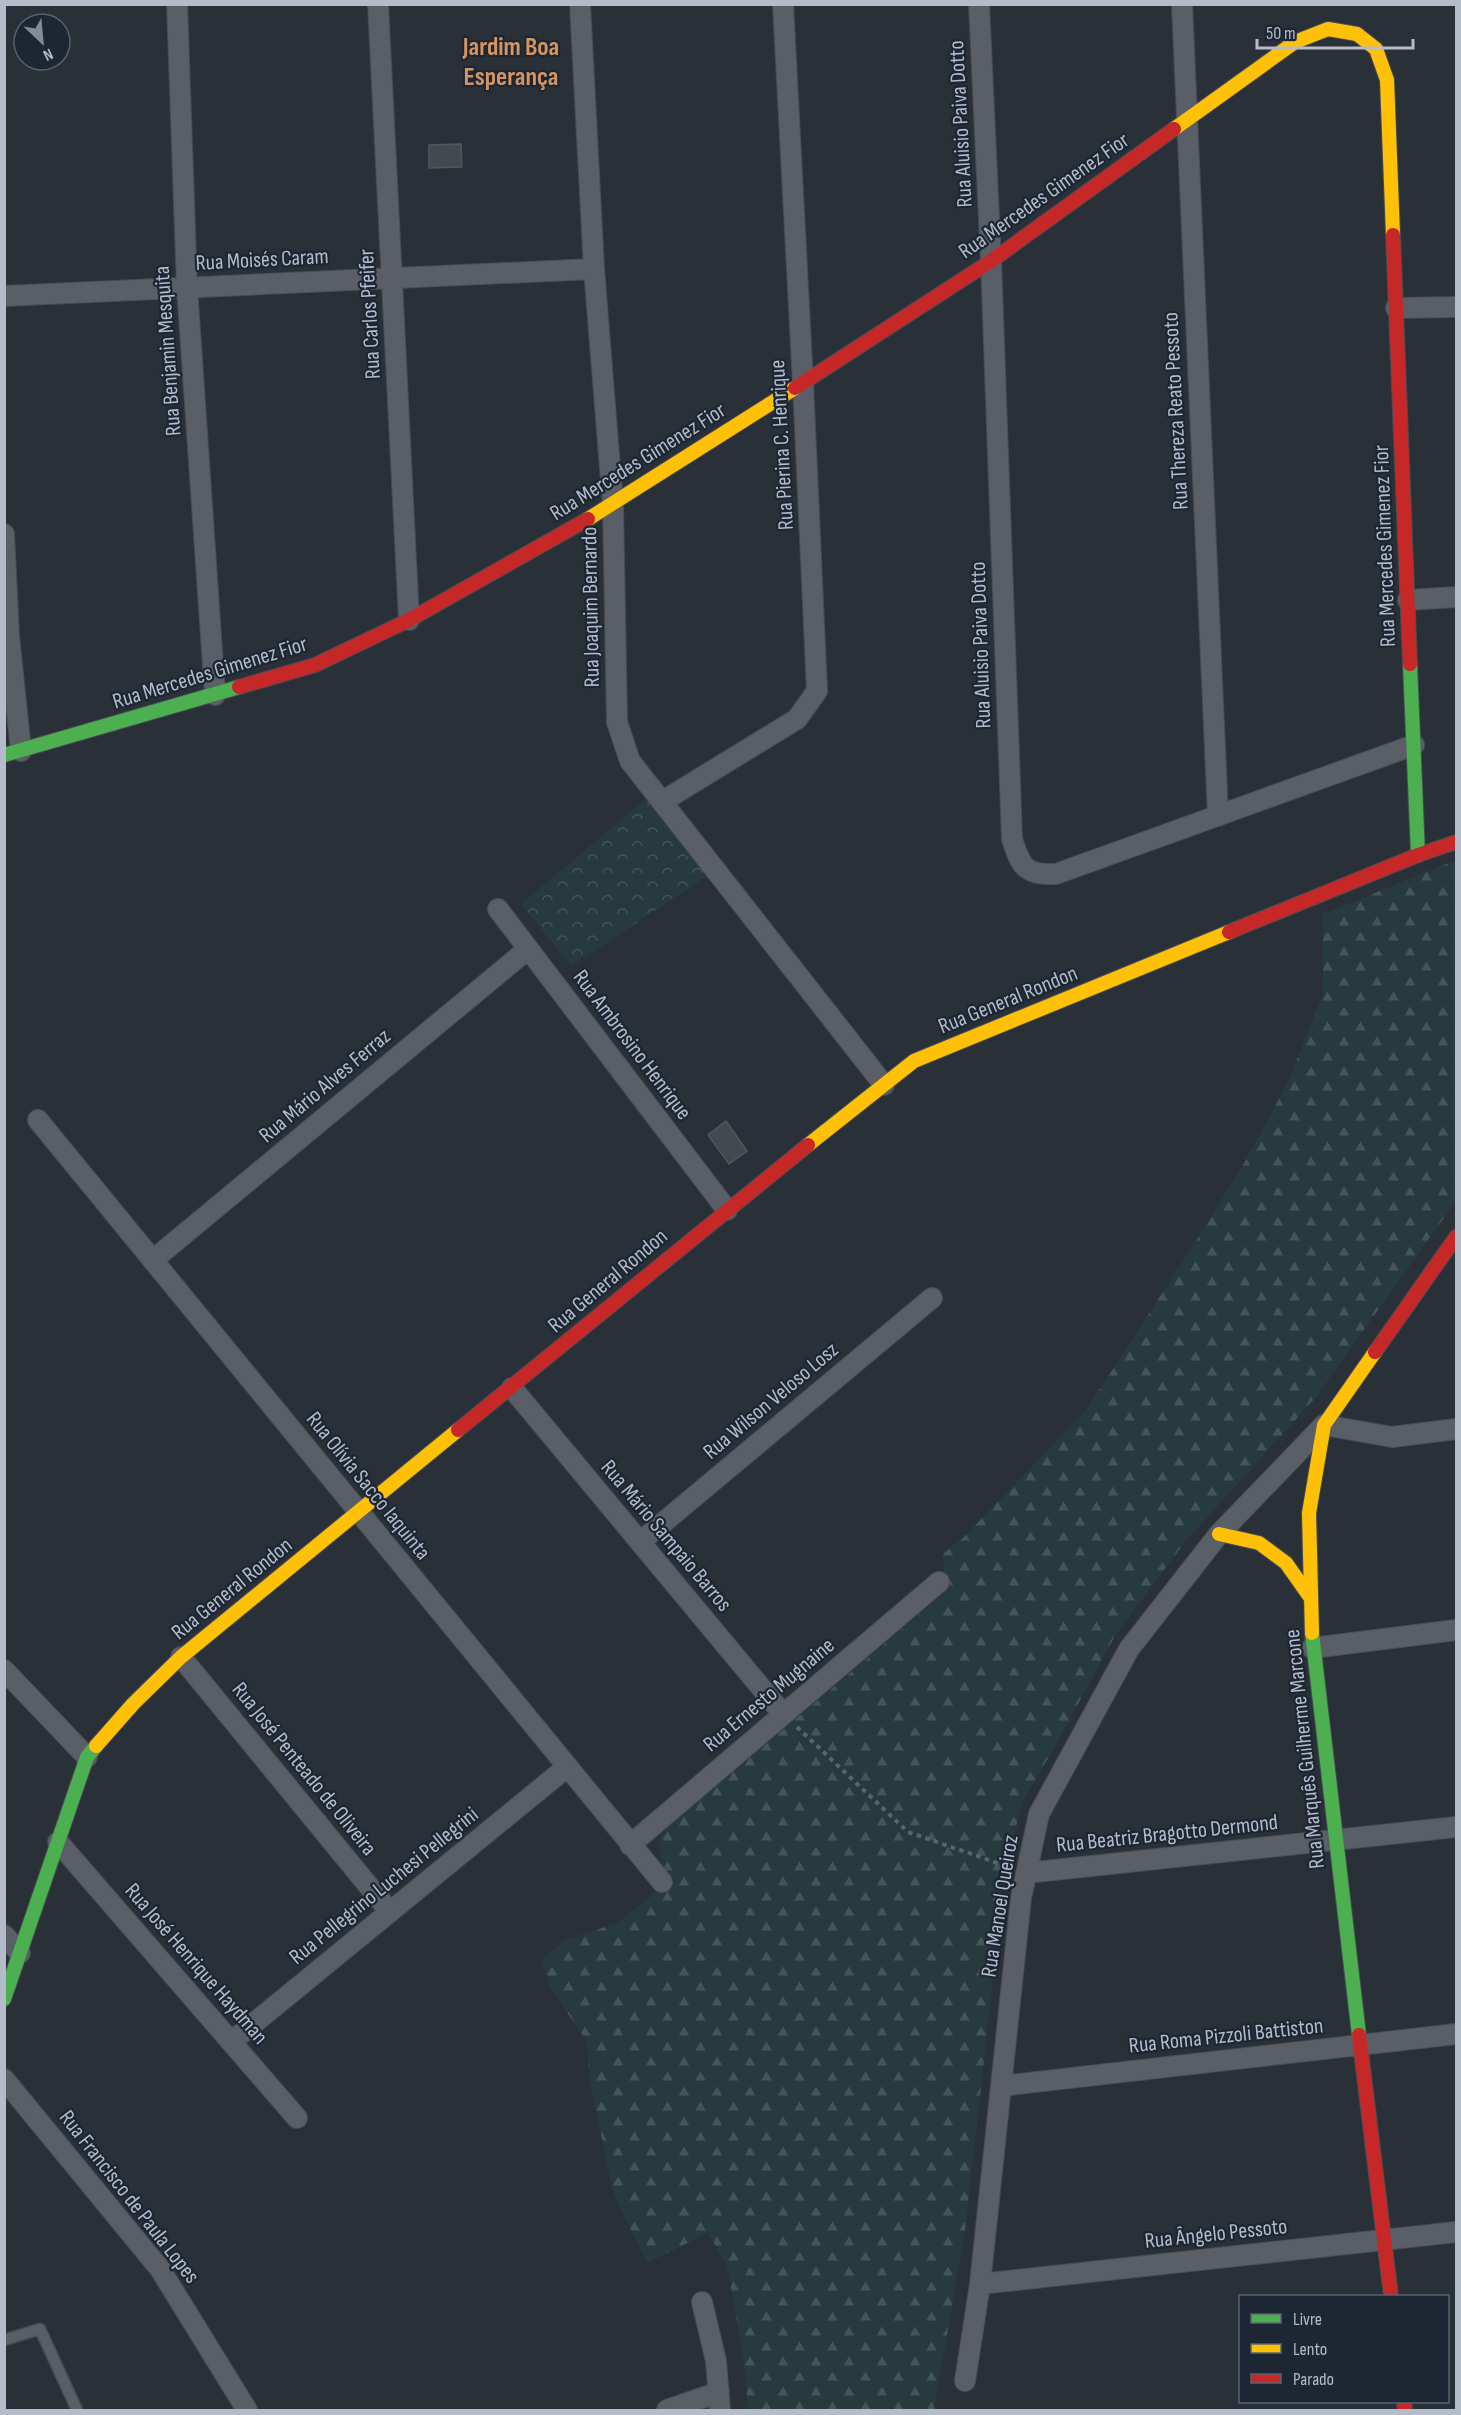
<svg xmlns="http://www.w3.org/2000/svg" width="1461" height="2415" font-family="'Sofia Sans Condensed',sans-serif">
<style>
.forest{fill:url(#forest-firs)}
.park{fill:url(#park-crowns)}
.building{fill:#444950;stroke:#52575f;stroke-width:1.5}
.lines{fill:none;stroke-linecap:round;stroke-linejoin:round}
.lane-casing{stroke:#484c53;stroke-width:13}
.street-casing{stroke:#484c53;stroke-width:22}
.fast-casing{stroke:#484c53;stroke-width:16}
.slow-casing{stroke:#484c53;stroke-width:16}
.jam-casing{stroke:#484c53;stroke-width:16}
.path{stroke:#5d636a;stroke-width:4;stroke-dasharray:4.5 4.5;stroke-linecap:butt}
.lane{stroke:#5a5e66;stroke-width:10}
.street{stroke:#5a5e66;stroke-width:20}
.fast{stroke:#4caf50;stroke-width:14}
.slow{stroke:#ffc107;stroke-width:14}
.jam{stroke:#c62828;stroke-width:14}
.labels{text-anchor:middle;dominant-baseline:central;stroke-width:4.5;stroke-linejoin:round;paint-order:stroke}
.street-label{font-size:22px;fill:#b4bcc9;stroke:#1d2633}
.quarter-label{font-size:26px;font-weight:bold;fill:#d59563;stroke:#1d2633}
</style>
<defs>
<pattern id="forest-firs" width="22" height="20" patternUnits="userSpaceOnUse" patternTransform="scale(1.5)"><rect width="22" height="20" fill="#273a3e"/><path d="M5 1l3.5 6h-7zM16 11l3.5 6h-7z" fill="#445559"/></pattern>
<pattern id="park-crowns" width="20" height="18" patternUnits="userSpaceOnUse" patternTransform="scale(1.5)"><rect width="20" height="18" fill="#273a3e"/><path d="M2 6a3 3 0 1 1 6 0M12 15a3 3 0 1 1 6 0" fill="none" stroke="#445559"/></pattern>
</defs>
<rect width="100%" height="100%" fill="#2a3038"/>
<path class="forest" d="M1456 860V1201L1316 1397 1185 1542 1116 1634 1059 1739 1022 1803 1009 1855 996 1951 965 2231 934 2410H748L743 2354 727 2266 708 2233 647 2263 614 2195 590 2084 587 2042 550 1987 542 1960 563 1941 617 1923 672 1880 662 1864 659 1840 670 1825 945 1593 943 1554 964 1537 1087 1409 1196 1241 1246 1160 1287 1084 1323 995V914Z"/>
<path class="park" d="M646 799 707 876 571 966 521 904Z"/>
<path class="building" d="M461 144 462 167 429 168V145Z
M726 1121 747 1151 729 1164 708 1135Z"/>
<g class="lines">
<defs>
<path id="lane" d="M4 2340 40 2329 77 2410"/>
<path id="street" d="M177 4 187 287 215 695
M378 4 409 620
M580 4 594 269 613 505 617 722 630 761 884 1085
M979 4 991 261 1012 839C1021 867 1025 875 1056 874L1414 745
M1182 4 1218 816
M4 296 594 269
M1396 308 1456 307
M4 534 9 636 21 751
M1408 600 1456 597
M663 801 797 719 817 691 803 383 783 4
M498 909 727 1210
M38 1120 662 1882
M153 1260 528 949
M512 1388 783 1714
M640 1542 932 1298
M1312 1648 1456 1630
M181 1657 390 1912
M4 1670 87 1757
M58 1842 297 2118
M630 1845 939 1582
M1026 1873 1456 1827
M4 1935 20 1953
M231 2042 567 1767
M4 2079 160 2269 247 2410
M1001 2086 1456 2034
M980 2284 1456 2232
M702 2302 716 2361 720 2410
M965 2381 980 2284 1021 1898 1039 1814 1129 1649 1219 1534 1324 1425 1392 1437 1456 1429
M667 2410 719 2392"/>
<path id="fast" d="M1410 664 1418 855
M4 755 239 687
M1312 1633 1359 2035
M4 1999 87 1757 96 1746"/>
<path id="slow" d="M1174 129 1295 42 1328 29 1357 34 1376 49 1387 80 1393 235
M588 519 795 388
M808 1145 914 1061 1229 932
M1219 1534 1259 1543 1286 1563 1310 1597
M1312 1633 1309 1513 1324 1425 1375 1352
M96 1746 133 1704 181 1657 458 1430"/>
<path id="jam" d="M1393 235 1410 664
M795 388 991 261 1174 129
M239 687 315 665 409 620 588 519
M1229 932 1418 855 1456 842
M1375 1352 1456 1237
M458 1430 808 1145
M1359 2035 1391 2296
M1404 2402 1405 2410"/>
</defs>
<use href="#lane" class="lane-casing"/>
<use href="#street" class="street-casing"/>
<use href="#fast" class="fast-casing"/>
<use href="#slow" class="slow-casing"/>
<use href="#jam" class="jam-casing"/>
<path class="path" d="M797 1727 908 1832 1009 1867"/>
<use href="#lane" class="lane"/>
<use href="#street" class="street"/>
<use href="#fast" class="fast"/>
<use href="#slow" class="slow"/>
<use href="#jam" class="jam"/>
</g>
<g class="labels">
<g class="street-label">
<text transform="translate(961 124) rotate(-93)">Rua Aluisio Paiva Dotto</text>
<text transform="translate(1044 196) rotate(-35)">Rua Mercedes Gimenez Fior</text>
<text transform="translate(262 260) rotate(-3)">Rua Moisés Caram</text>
<text transform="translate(370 314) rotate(-93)">Rua Carlos Pfeifer</text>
<text transform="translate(168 351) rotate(-94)">Rua Benjamin Mesquita</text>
<text transform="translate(1176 411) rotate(-93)">Rua Thereza Reato Pessoto</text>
<text transform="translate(782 445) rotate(-93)">Rua Pierina C. Henrique</text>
<text transform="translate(638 462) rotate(-32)">Rua Mercedes Gimenez Fior</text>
<text transform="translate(1385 546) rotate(-92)">Rua Mercedes Gimenez Fior</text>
<text transform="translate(591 607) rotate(-91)">Rua Joaquim Bernardo</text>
<text transform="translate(981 645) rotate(-92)">Rua Aluisio Paiva Dotto</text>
<text transform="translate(210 673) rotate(-17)">Rua Mercedes Gimenez Fior</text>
<text transform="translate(1008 1000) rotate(-22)">Rua General Rondon</text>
<text transform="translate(632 1045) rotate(53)">Rua Ambrosino Henrique</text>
<text transform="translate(325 1086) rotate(-40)">Rua Mário Alves Ferraz</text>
<text transform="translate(608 1281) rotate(-40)">Rua General Rondon</text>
<text transform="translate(771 1401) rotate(-40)">Rua Wilson Veloso Losz</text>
<text transform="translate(368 1486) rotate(51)">Rua Olívia Sacco Iaquinta</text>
<text transform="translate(666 1536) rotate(50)">Rua Mário Sampaio Barros</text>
<text transform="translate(232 1589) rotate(-39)">Rua General Rondon</text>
<text transform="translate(769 1695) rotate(-40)">Rua Ernesto Mugnaine</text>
<text transform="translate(1305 1749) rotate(-96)">Rua Marquês Guilherme Marcone</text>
<text transform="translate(304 1769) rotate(51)">Rua José Penteado de Oliveira</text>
<text transform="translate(1167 1834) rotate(-6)">Rua Beatriz Bragotto Dermond</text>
<text transform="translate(384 1886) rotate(-39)">Rua Pellegrino Luchesi Pellegrini</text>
<text transform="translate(1000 1906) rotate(-81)">Rua Manoel Queiroz</text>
<text transform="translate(196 1964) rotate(49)">Rua José Henrique Haydman</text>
<text transform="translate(1226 2036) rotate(-6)">Rua Roma Pizzoli Battiston</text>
<text transform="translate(129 2197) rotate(52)">Rua Francisco de Paula Lopes</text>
<text transform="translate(1216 2234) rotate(-6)">Rua Ângelo Pessoto</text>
</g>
<g class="quarter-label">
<text x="511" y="47">Jardim Boa<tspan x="511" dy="30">Esperança</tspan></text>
</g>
</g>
<rect width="1461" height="2415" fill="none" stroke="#b4bcc9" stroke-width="12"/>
<rect x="1239" y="2295" width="210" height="108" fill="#1d2633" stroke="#59626f" stroke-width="1.5"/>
<rect x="1251" y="2314" width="30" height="9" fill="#4caf50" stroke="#59626f" stroke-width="1.5"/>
<text x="1293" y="2325" font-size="18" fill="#b4bcc9">Livre</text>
<rect x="1251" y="2344" width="30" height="9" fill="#ffc107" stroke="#59626f" stroke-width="1.5"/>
<text x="1293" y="2355" font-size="18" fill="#b4bcc9">Lento</text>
<rect x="1251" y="2374" width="30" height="9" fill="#c62828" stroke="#59626f" stroke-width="1.5"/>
<text x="1293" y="2385" font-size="18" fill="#b4bcc9">Parado</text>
<g transform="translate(42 42) rotate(154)"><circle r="28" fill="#1d2633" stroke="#59626f" stroke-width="1.5"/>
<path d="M0-4.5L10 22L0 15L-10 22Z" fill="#848b96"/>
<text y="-9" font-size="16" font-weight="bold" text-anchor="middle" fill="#b4bcc9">N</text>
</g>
<path d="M1257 39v9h156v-9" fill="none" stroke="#b4bcc9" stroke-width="3"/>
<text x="1266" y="39" font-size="18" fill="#b4bcc9" stroke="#1d2633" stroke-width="4.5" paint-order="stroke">50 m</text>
</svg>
